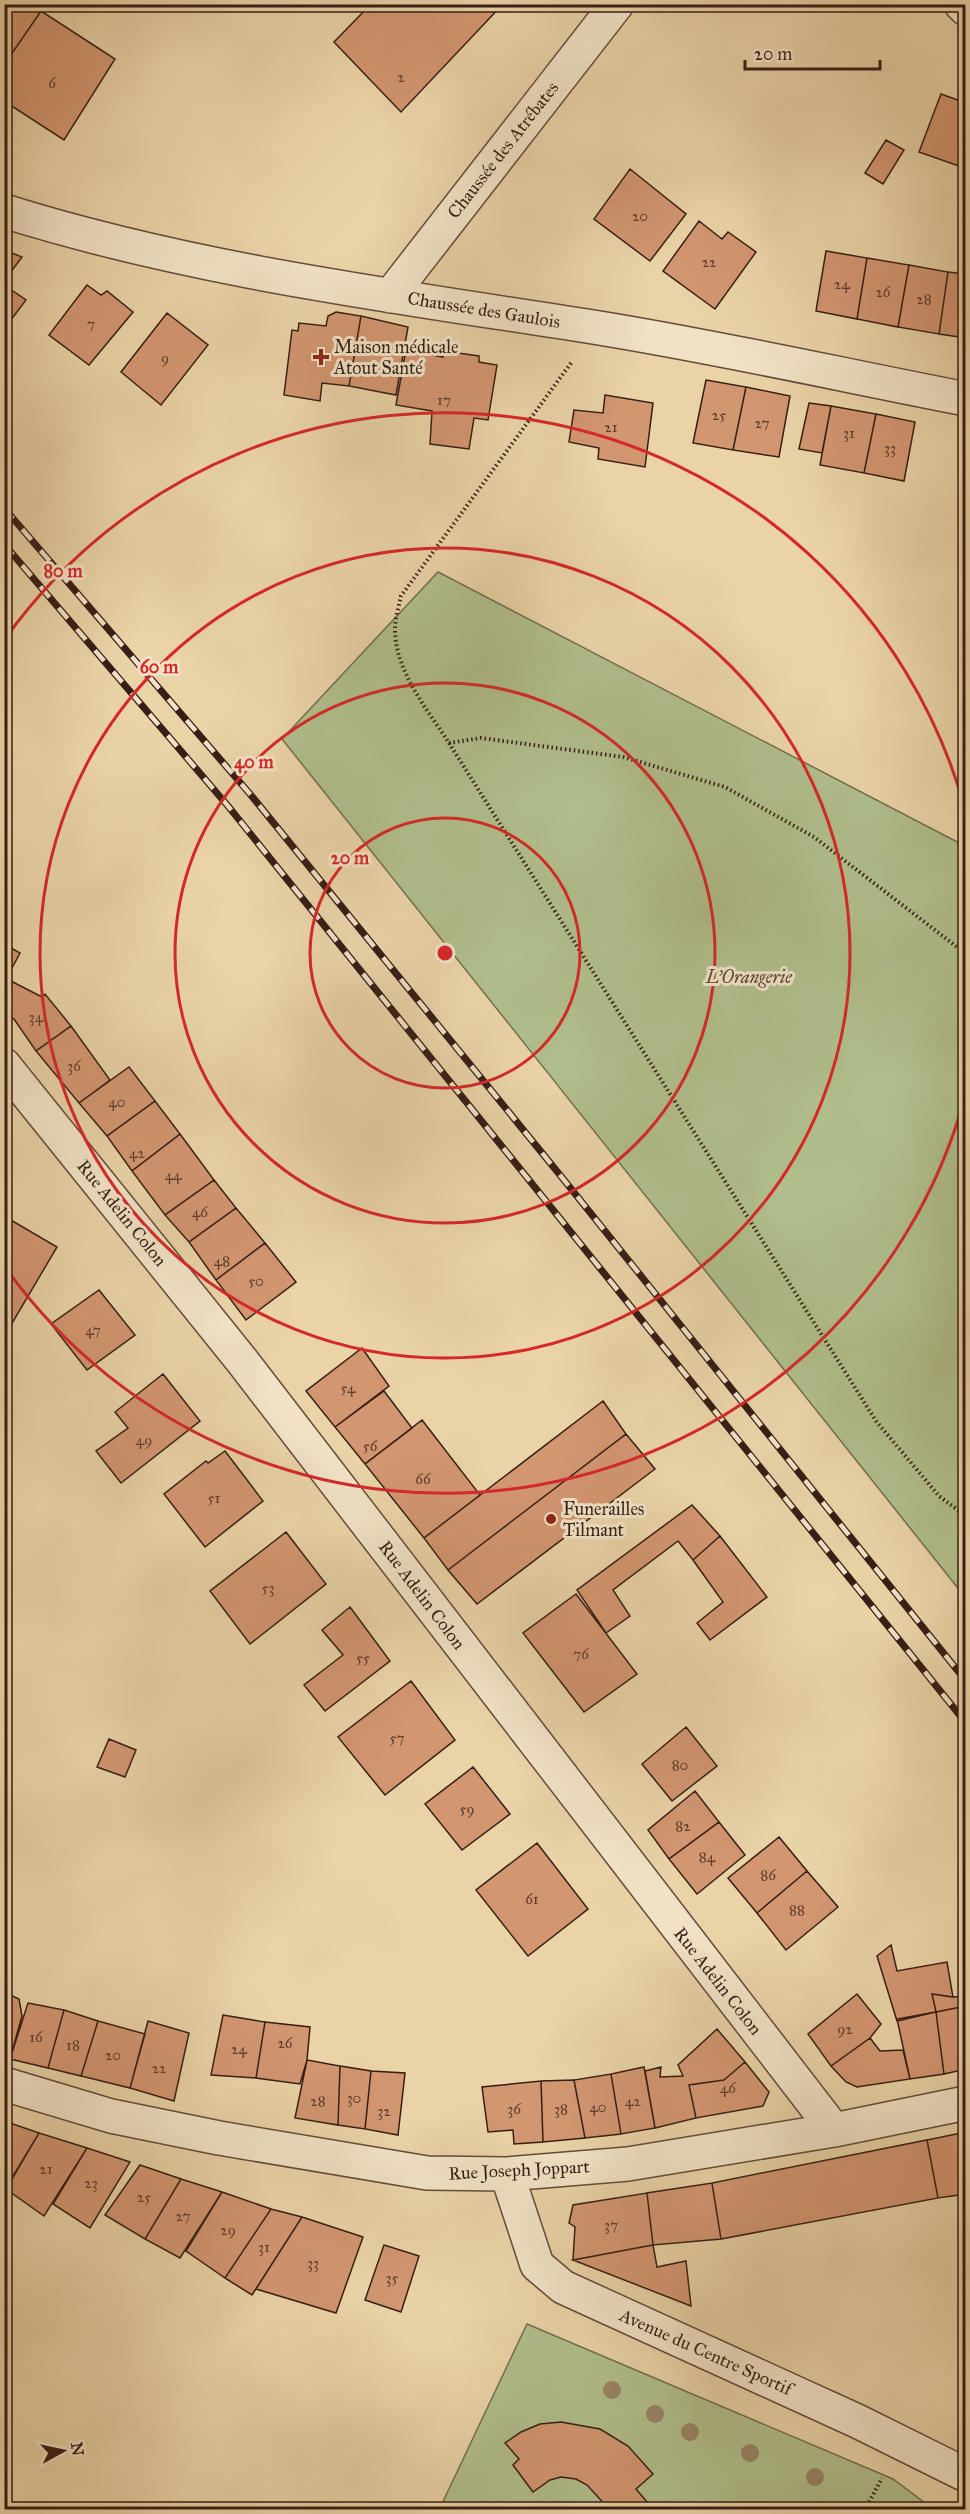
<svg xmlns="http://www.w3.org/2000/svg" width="970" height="2514" font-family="'IM FELL Great Primer',serif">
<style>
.green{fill:#b0be8c;stroke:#736e50;stroke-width:1.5}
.building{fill:#d29671;stroke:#361e15;stroke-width:1.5}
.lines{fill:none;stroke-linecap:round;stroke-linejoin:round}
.minor-casing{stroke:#634b3a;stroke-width:36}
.path{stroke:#361e15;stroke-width:4;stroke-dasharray:1.5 3;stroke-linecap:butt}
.minor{stroke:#f1e2c6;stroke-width:33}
.rail-casing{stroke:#361e15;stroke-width:7}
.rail{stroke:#f1e2c6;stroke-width:4.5;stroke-dasharray:14;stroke-linecap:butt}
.tree{fill:#978567}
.ring{fill:none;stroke:#d62828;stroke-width:3}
.poi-dot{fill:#8f2418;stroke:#f1e2c6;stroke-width:2}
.labels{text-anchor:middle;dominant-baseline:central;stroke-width:6;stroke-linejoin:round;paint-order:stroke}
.number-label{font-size:15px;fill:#5d3c2c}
.street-label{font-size:18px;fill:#361e15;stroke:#f1e2c6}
.poi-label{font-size:18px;fill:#361e15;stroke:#f1e2c6;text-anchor:start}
.park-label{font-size:18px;font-style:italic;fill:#544633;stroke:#f1e2c6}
.centre{fill:#d62828;stroke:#f1e2c6;stroke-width:3}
.ring-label{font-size:18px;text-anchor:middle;font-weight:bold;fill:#d62828;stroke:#f1e2c6;stroke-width:6;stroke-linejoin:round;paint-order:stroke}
</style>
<rect width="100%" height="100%" fill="#e9d3a7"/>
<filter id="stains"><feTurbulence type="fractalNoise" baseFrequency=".00333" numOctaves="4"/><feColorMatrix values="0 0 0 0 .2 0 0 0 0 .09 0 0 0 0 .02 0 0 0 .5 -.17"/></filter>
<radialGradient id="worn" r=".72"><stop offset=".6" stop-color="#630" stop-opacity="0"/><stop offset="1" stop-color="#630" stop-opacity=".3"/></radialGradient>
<path class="green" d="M438 572 965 846V1597L282 739Z
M527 2324 893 2479 933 2509 439 2510Z"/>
<path class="building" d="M4 4H31L41 11 4 65Z
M371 4H503L401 112 334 42Z
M41 11 115 59 64 140 4 101V65Z
M941 94 966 103V148L959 166 919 152Z
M886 140 904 150 883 184 865 173Z
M966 148V168L959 166Z
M630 169 686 214 650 261 594 219Z
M699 221 722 239 728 232 756 252 715 309 663 271Z
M4 250 22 257 4 281Z
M826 251 867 258 857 319 816 311Z
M867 258 909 265 898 327 857 319Z
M909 265 948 272 939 334 898 327Z
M948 272 966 274V338L939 334Z
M87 285 101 295 107 291 133 312 89 365 49 335Z
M10 289 26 300 4 329V291L7 295Z
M336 312 361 316 349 386 322 383 320 401 284 395 292 330 298 331 299 323 326 326 328 316Z
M167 313 208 345 161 405 121 372Z
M361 316 408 327 396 395 349 386Z
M406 350 443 357 444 351 479 356V362L497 365 488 420 474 418 469 449 430 444 432 411 396 405Z
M706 380 746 387 733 450 693 443Z
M746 387 790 396 779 457 733 450Z
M605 395 653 403 645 467 598 459 599 448 569 442 574 410 603 413Z
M809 403 831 406 822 453 799 449Z
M831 406 876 414 864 473 820 465Z
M876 414 915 422 904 481 864 473Z
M4 944 20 953 4 983Z
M7 979 42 997 45 994 71 1026 36 1051 14 1019 4 1014V983Z
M71 1026 110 1080 79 1103 36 1051Z
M129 1067 155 1101 107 1136 79 1103Z
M155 1101 180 1134 132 1171 107 1136Z
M180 1134 214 1180 165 1215 132 1171Z
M214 1180 236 1208 189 1242 165 1215Z
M236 1208 265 1243 216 1280 189 1242Z
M4 1216 57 1247 11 1325 4 1322Z
M265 1243 296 1282 246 1320 216 1280Z
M99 1290 135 1335 87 1370 51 1324Z
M362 1348 389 1386 335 1427 306 1391Z
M163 1374 200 1421 121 1483 96 1451 128 1428 115 1412Z
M384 1391 412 1428 365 1464 335 1427Z
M603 1401 626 1434 448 1570 424 1538Z
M422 1420 480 1495 424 1538 365 1464Z
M626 1434 655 1469 477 1604 448 1570Z
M225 1451 263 1501 205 1547 164 1494 206 1461 208 1463Z
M692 1505 720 1536 693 1560 678 1541 613 1590 630 1616 606 1633 577 1590Z
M286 1532 326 1584 250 1644 210 1591Z
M720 1536 767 1597 710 1640 697 1623 723 1602 693 1560Z
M576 1594 637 1674 584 1712 523 1633Z
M350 1607 390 1661 325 1711 304 1685 343 1655 322 1630Z
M411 1681 455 1740 385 1795 338 1737Z
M686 1727 717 1766 672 1801 642 1764Z
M109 1739 136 1750 125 1777 97 1767Z
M473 1767 510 1814 462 1850 425 1804Z
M695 1791 719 1822 669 1859 648 1830Z
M719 1822 745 1855 697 1894 669 1859Z
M779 1837 807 1871 757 1913 728 1878Z
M537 1843 588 1909 528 1956 476 1890Z
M807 1871 838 1907 786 1950 757 1913Z
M891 1945 897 1971 947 1962 953 1997 932 1994 936 2012 897 2021 877 1956Z
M4 1992 19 1999 22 2016 10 2059 4 2057Z
M857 1994 881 2024 870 2038 831 2066 808 2034Z
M932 1994 953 1997 966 1996V2006L936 2012Z
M28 2003 64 2010 48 2068 10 2059Z
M966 2006V2069L944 2074 936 2012Z
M64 2010 98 2021 81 2076 48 2068Z
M936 2012 944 2074 910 2079 897 2019Z
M223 2015 265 2022 256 2078 211 2075Z
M98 2021 145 2034 130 2088 81 2076Z
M148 2021 189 2033 174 2101 130 2088Z
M265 2022 310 2027 307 2060 300 2084 256 2078Z
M717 2029 745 2062 724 2080 689 2085 696 2118 655 2128 645 2071 661 2067 660 2077 683 2076 678 2065Z
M870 2038 880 2051 903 2050 910 2079 857 2087 846 2082 831 2066Z
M307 2060 340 2066 338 2125 295 2118Z
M745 2062 769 2092 763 2106 696 2118 689 2085 724 2080Z
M340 2066 371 2071 365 2129 338 2125Z
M644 2067 655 2128 621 2134 611 2074Z
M371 2071 405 2073 398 2135 365 2129Z
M611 2074 621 2134 585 2138 574 2080Z
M574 2080 585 2138 543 2142 541 2081Z
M541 2081 543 2142 514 2144 513 2130 488 2132 482 2087Z
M4 2121 39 2133 4 2191Z
M966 2132V2194L938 2198 927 2140Z
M39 2133 87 2148 44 2216 6 2189Z
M927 2140 938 2198 721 2239 712 2183Z
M87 2148 130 2162 90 2228 53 2204Z
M140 2165 181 2179 145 2239 105 2215Z
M181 2179 222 2192 180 2258 145 2239Z
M712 2183 721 2239 653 2245 647 2193Z
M222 2192 271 2209 225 2278 186 2251Z
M647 2193 653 2245 573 2260 575 2227 569 2223 573 2205Z
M271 2209 302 2217 252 2295 225 2278Z
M302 2217 363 2237 336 2313 256 2289Z
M384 2245 419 2256 401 2312 365 2300Z
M653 2245 657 2267 686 2261 691 2306 573 2260Z
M561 2422 600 2429 628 2446 653 2474 636 2489 647 2502 637 2510H610L587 2485 576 2479 561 2477 550 2480 533 2492 513 2465 519 2459 505 2443 521 2432 540 2424Z"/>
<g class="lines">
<defs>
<path id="minor" d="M961 4 966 9
M4 211C195 271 396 296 593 327 718 347 842 375 966 399
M390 296 617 4
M4 1065 243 1362 834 2130
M4 2084 111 2116 219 2138 427 2173 507 2174 628 2164 834 2130 966 2103
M507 2174 537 2265 563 2287 857 2421 966 2475"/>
</defs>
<use href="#minor" class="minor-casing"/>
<path class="path" d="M571 363 401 596C399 606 395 618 395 629 395 671 427 709 449 743L481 738 623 757 725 787 814 837 966 954
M449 743 876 1421 939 1496 966 1516
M865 2510 882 2478"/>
<use href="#minor" class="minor"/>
<defs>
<path id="rail" d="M4 508 250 794 560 1175 966 1681
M4 544 228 806 966 1723"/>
</defs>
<use href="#rail" class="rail-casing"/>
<use href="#rail" class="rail"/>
</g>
<g class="tree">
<circle cx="612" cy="2390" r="9"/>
<circle cx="655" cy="2414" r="9"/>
<circle cx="690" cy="2432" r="9"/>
<circle cx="750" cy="2453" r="9"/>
<circle cx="815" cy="2477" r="9"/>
</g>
<g class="ring">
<circle cx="445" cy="953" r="135"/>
<circle cx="445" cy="953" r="270"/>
<circle cx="445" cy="953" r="405"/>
<path d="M965 1097A540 540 0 0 1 5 1267M5 639A540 540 0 0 1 965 809"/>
</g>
<g class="poi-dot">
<path d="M318 348h6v6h6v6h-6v6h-6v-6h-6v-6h6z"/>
<circle cx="551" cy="1519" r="6"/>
</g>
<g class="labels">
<g class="number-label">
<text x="401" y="77">2</text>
<text x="52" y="83">6</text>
<text x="640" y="216">20</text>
<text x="709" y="262">22</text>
<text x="842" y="284">24</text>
<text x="883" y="292">26</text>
<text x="924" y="299">28</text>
<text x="91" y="324">7</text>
<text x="165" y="358">9</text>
<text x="444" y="400">17</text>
<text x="719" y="415">25</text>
<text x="762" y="423">27</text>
<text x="611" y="427">21</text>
<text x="849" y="433">31</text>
<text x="890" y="448">33</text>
<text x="36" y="1017">34</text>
<text x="74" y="1066">36</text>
<text x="117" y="1102">40</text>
<text x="137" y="1153">42</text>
<text x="173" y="1175">44</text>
<text x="200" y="1212">46</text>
<text x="222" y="1261">48</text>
<text x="256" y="1281">50</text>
<text x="93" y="1330">47</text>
<text x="348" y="1388">54</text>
<text x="144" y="1440">49</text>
<text x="370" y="1446">56</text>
<text x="423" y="1479">66</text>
<text x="214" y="1498">51</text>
<text x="268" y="1588">53</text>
<text x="581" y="1654">76</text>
<text x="363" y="1658">55</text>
<text x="397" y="1738">57</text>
<text x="680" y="1765">80</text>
<text x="467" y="1809">59</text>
<text x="683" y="1826">82</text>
<text x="707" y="1857">84</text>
<text x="768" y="1875">86</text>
<text x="532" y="1899">61</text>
<text x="797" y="1910">88</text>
<text x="845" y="2029">92</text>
<text x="36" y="2037">16</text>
<text x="285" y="2043">26</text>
<text x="73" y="2045">18</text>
<text x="239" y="2049">24</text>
<text x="113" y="2055">20</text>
<text x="159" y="2068">22</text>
<text x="728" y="2088">46</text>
<text x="354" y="2098">30</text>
<text x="318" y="2101">28</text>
<text x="633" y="2101">42</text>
<text x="598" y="2107">40</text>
<text x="514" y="2109">36</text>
<text x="561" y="2109">38</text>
<text x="384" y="2111">32</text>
<text x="46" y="2169">21</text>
<text x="91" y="2183">23</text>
<text x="144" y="2197">25</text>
<text x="183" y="2216">27</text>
<text x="611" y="2225">37</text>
<text x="228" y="2230">29</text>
<text x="264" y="2247">31</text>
<text x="313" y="2263">33</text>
<text x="392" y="2278">35</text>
</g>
<g class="street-label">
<text transform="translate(503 150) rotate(-52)">Chaussée des Atrébates</text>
<text transform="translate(484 310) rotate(9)">Chaussée des Gaulois</text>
<text transform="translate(122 1213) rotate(51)">Rue Adelin Colon</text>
<text transform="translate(422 1595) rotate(53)">Rue Adelin Colon</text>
<text transform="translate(718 1981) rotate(52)">Rue Adelin Colon</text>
<text transform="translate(519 2170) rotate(-3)">Rue Joseph Joppart</text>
<text transform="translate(706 2352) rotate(24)">Avenue du Centre Sportif</text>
</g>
<g class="poi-label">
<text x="334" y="347">Maison médicale<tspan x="334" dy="21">Atout Santé</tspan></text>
<text x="563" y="1509">Funerailles<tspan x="563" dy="21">Tilmant</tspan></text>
</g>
<g class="park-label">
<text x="749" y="977">L'Orangerie</text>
</g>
</g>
<circle cx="445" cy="953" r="9" class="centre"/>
<g class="ring-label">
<text x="63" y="577">80 m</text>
<text x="159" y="673">60 m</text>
<text x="254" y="768">40 m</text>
<text x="350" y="864">20 m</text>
</g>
<rect width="970" height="2514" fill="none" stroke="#e9d3a7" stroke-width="24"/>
<rect x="6" y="6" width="958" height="2502" fill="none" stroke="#361e15" stroke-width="3"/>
<rect x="12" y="12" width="946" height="2490" fill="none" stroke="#361e15" stroke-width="1.5"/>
<g transform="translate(63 2451) rotate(82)" stroke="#f1e2c6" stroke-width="4.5" paint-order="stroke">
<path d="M0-4.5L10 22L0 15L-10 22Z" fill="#361e15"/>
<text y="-9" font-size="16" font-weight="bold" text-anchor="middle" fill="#361e15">N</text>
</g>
<path d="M745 60v9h135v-9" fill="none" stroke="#361e15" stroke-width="3"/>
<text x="754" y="60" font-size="18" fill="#361e15" stroke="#f1e2c6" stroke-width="4.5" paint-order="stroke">20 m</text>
<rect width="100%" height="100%" filter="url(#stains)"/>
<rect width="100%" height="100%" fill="url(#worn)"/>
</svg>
